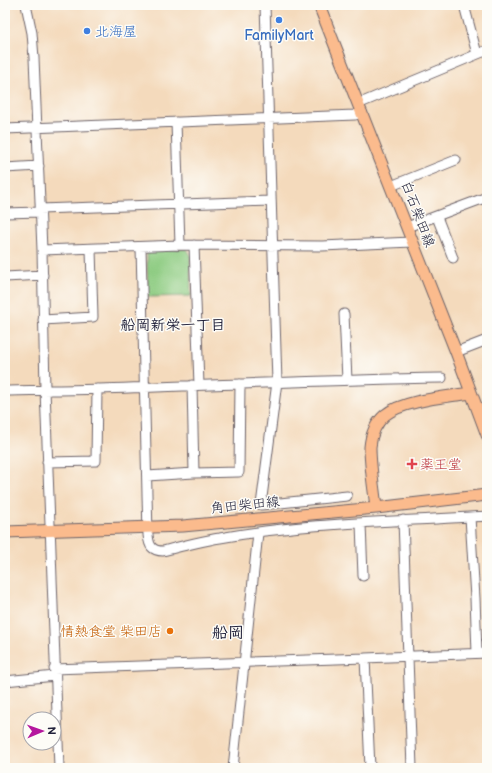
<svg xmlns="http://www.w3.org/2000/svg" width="492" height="773" font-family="'Balsamiq Sans','Klee One',sans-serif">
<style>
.green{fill:#8ecc82;stroke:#58775e}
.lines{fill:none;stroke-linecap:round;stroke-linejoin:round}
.minor-casing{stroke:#6c6268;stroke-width:11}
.major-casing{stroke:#6c6268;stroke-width:13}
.minor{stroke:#fff;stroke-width:9}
.major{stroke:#fbbb8d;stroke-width:11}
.shop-dot{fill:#3f7fe0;stroke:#fdfcf7;stroke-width:1.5}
.health-dot{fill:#e0444e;stroke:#fdfcf7;stroke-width:1.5}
.food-dot{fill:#e8710a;stroke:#fdfcf7;stroke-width:1.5}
.labels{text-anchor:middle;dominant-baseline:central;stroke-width:3;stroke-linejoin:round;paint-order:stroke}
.shop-label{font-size:14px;fill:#366cbe;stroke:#fdfcf7;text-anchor:start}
.street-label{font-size:14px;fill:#22223b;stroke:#fdfcf7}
.health-label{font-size:14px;fill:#be3a42;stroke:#fdfcf7;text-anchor:start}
.food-label{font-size:14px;fill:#c56008;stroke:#fdfcf7;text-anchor:end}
.neighbourhood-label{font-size:15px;font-weight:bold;fill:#22223b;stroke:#fdfcf7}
.quarter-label{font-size:16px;font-weight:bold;fill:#22223b;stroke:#fdfcf7}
</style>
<rect width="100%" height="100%" fill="#fdfcf7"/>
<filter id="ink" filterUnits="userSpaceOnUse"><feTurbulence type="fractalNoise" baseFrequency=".025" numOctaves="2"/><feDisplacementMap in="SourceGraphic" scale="8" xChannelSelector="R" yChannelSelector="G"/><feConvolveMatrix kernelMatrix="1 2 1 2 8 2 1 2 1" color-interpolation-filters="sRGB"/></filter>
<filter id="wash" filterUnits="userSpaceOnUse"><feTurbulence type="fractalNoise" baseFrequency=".012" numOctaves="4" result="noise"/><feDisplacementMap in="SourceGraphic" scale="16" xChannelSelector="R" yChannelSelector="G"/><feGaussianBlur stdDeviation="0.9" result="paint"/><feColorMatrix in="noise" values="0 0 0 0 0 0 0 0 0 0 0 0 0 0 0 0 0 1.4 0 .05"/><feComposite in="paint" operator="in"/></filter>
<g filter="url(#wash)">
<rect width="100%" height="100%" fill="#f4dabc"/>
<path class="green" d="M187 249 190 254 191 296 148 297 147 254 149 250Z"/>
</g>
<g filter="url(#ink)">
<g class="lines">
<defs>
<path id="minor" d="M26 5 32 33 34 58 42 250 45 389 59 768
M265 5 277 382 261 505 347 496
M464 5 477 54
M358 104 485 51
M176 122 180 245
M5 129 355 115 362 112
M5 168 39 166
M391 186 456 160
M40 209 270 201
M5 213 40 212
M437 217 453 258
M407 227 487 197
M194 245 199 385
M141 247 148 535C149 546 152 551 163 551 182 546 201 541 220 538 308 522 398 522 487 516
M42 250 180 245 322 246 412 242
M5 277 43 275
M344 314 347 380
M43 320 93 317 91 249
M456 352 487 340
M192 385 194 473
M5 391C36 390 68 390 99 389 213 385 328 380 442 378
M47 462 96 461 97 389
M147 476 194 473 239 472 240 384
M470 517 475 598 477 653
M403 520 412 768
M361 524 363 576
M365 658 370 768
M54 669 365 658 487 653
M5 681 55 676
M233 768 258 533"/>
<path id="major" d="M319 5 456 352 487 435
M376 508C374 488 370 467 370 447 371 435 376 423 385 415 404 400 447 397 470 393
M5 532 183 526 376 508 487 495"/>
</defs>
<use href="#minor" class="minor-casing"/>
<use href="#major" class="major-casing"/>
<use href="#minor" class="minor"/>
<use href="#major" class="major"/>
</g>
</g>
<g class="shop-dot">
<circle cx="279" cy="20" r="4"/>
<circle cx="87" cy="31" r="4"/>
</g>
<path class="health-dot" d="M410 458h4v4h4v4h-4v4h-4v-4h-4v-4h4z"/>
<circle class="food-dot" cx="170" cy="631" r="4"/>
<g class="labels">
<g class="shop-label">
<text x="95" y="31">北海屋</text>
<text x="279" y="35" text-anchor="middle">FamilyMart</text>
</g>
<g class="street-label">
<text transform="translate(418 214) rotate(69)">白石柴田線</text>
<text transform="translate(245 505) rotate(-6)">角田柴田線</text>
</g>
<g class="health-label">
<text x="420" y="464">薬王堂</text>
</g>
<g class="food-label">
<text x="162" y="631">情熱食堂 柴田店</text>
</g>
<g class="neighbourhood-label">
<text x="173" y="325">船岡新栄一丁目</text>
</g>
<g class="quarter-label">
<text x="228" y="633">船岡</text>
</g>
</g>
<rect width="492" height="773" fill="none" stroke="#fdfcf7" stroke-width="20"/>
<g transform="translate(42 731) rotate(88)"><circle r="19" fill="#fdfcf7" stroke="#a5a5ac"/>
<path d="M0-3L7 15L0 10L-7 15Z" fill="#b5179e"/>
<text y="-6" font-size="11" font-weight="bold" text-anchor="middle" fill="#22223b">N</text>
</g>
</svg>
